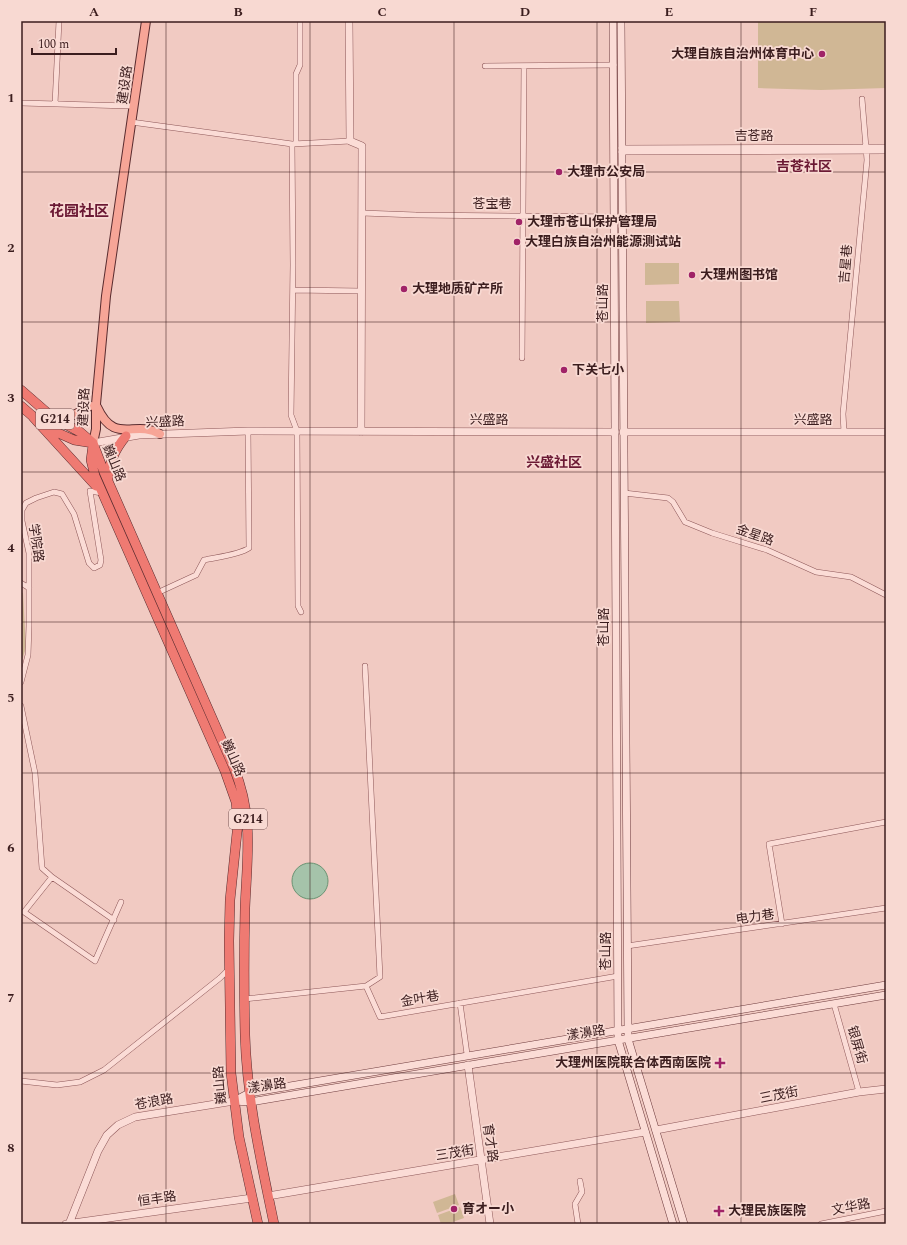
<svg xmlns="http://www.w3.org/2000/svg" width="907" height="1245" font-family="Spectral,'Noto Sans SC','Noto Sans JP',serif">
<style>
.green{fill:#d0b795}
.water{fill:#a5c3aa;stroke:#6b9373}
.lines{fill:none;stroke-linecap:round;stroke-linejoin:round}
.minor-casing{stroke:#8d5758;stroke-width:6}
.tertiary-casing{stroke:#8d5758;stroke-width:8}
.secondary-casing{stroke:#6e3b3d;stroke-width:8}
.primary-casing{stroke:#5a2c2f;stroke-width:10}
.trunk-casing{stroke:#5a2c2f;stroke-width:10}
.minor{stroke:#fbdcd6;stroke-width:5}
.tertiary{stroke:#fbdcd6;stroke-width:7}
.secondary{stroke:#fbdcd6;stroke-width:7}
.primary{stroke:#f7a597;stroke-width:8}
.trunk{stroke:#ef7a72;stroke-width:9}
.grid{fill:none;stroke:#3b1d1e;stroke-width:1;stroke-opacity:0.55}
.poi-dot{fill:#a02367;stroke:#f8d9d2;stroke-width:1.5}
.labels{text-anchor:middle;dominant-baseline:central;stroke-width:3.5;stroke-linejoin:round;paint-order:stroke}
.shield{fill:#f8d9d2;stroke:#745554;stroke-width:1}
.shield-label{font-size:12px;font-weight:bold;fill:#3b1d1e}
.poi-label{font-size:13px;font-weight:bold;fill:#3b1d1e;stroke:#f8d9d2;text-anchor:start}
.street-label{font-size:13px;fill:#3b1d1e;stroke:#f8d9d2}
.neighbourhood-label{font-size:14px;font-weight:bold;fill:#6b1934;stroke:#f8d9d2}
.quarter-label{font-size:15px;font-weight:bold;fill:#6b1934;stroke:#f8d9d2}
.neatline{fill:none;stroke:#3b1d1e;stroke-width:1.5}
.grid-label{font-size:13px;text-anchor:middle;font-weight:bold;fill:#3b1d1e}
</style>
<rect width="100%" height="100%" fill="#f1cac2"/>
<path class="green" d="M758 21H886V88L821 90 758 88Z
M645 263H679V284L645 285Z
M646 301H679L680 322 646 323Z
M21 592 23 593 26 648 21 663Z
M455 1194 459 1205 437 1213 433 1202Z
M460 1207 464 1218 447 1224H441L438 1215Z"/>
<path class="water" d="M292 881a18 18 0 1 1 36 0a18 18 0 1 1-36 0Z"/>
<g class="lines">
<defs>
<path id="minor" d="M485 66 614 65
M21 103 130 106
M55 104 59 21
M131 122 292 144 293 265 291 415 297 431 298 606 301 612
M293 144 350 141
M296 144V74L300 65V21
M621 148 886 147
M621 152 886 151
M362 213 416 215 622 217
M293 290 361 291
M522 358 524 66
M844 432 843 414 867 160 862 99
M624 493 668 498 673 502 685 522 712 533 767 550 816 572 851 577 886 595
M21 583 29 588
M157 593 196 575 204 560C217 557 239 555 249 548L248 431
M365 666 380 977 366 986
M21 682 28 655 29 626V553L22 521V510L26 503 36 498 54 492 62 494 74 514 89 563 94 568 100 565 101 560 90 491 102 493
M21 706 35 773 42 868 52 877 114 920
M52 877 24 912 95 961 121 902
M782 924 769 844 886 822
M627 946 886 908
M244 999 366 986 380 1017 618 976
M460 1003 467 1054
M834 1004 859 1092
M21 1081 57 1085 80 1082 104 1070 220 978 228 970
M578 1224 575 1204 582 1192 580 1181
M821 1224 886 1211"/>
<path id="tertiary" d="M349 21 350 141 362 146 361 432
M623 432H886
M93 443 139 435 248 431 615 432
M468 1065 490 1224
M656 1130 859 1092 886 1089
M268 1196 645 1132
M66 1224 252 1198
M69 1224 98 1151 107 1135 118 1125 135 1117 234 1101"/>
<path id="secondary" d="M613 21 618 1040 673 1224
M621 21 628 1029V1039L684 1224
M234 1101 249 1093 886 985
M234 1101 250 1102 886 995"/>
<path id="primary" d="M97 407C115 446 134 419 160 434
M52 417 74 415 90 406
M93 443 96 429V404L106 296 146 21"/>
<path id="trunk" d="M21 390 52 417 80 432 93 443
M21 406 37 420
M33 417 96 486
M47 428 74 440 93 443
M93 443 104 472 234 768C254 816 247 858 245 908 244 950 244 993 245 1035 247 1100 261 1161 274 1224
M93 445 91 460 95 476 225 771 236 802 238 823 230 900 229 941 231 1073 239 1137 258 1224
M108 481C108 463 115 449 126 436"/>
</defs>
<use href="#minor" class="minor-casing"/>
<use href="#tertiary" class="tertiary-casing"/>
<use href="#secondary" class="secondary-casing"/>
<use href="#primary" class="primary-casing"/>
<use href="#trunk" class="trunk-casing"/>
<use href="#minor" class="minor"/>
<use href="#tertiary" class="tertiary"/>
<use href="#secondary" class="secondary"/>
<use href="#primary" class="primary"/>
<use href="#trunk" class="trunk"/>
</g>
<path class="grid" d="M166 21V1224M310 21V1224M454 21V1224M597 21V1224M741 21V1224M21 172H886M21 322H886M21 472H886M21 622H886M21 773H886M21 923H886M21 1073H886"/>
<g class="poi-dot">
<circle cx="822" cy="54" r="4"/>
<circle cx="559" cy="172" r="4"/>
<circle cx="519" cy="222" r="4"/>
<circle cx="517" cy="242" r="4"/>
<circle cx="692" cy="275" r="4"/>
<circle cx="404" cy="289" r="4"/>
<circle cx="564" cy="370" r="4"/>
<path d="M718 1057h4v4h4v4h-4v4h-4v-4h-4v-4h4z"/>
<circle cx="454" cy="1209" r="4"/>
<path d="M717 1205h4v4h4v4h-4v4h-4v-4h-4v-4h4z"/>
</g>
<g class="labels">
<g class="shield">
<rect x="36" y="409" width="38" height="20" rx="3"/>
<rect x="229" y="809" width="38" height="20" rx="3"/>
</g>
<g class="shield-label">
<text x="55" y="419">G214</text>
<text x="248" y="819">G214</text>
</g>
<g class="poi-label">
<text x="814" y="54" text-anchor="end">大理自族自治州体育中心</text>
<text x="567" y="172">大理市公安局</text>
<text x="527" y="222">大理市苍山保护管理局</text>
<text x="525" y="242">大理白族自治州能源测试站</text>
<text x="700" y="275">大理州图书馆</text>
<text x="412" y="289">大理地质矿产所</text>
<text x="572" y="370">下关七小</text>
<text x="711" y="1063" text-anchor="end">大理州医院联合体西南医院</text>
<text x="462" y="1209">育オー小</text>
<text x="728" y="1211">大理民族医院</text>
</g>
<g class="street-label">
<text transform="translate(125 85) rotate(-82)">建设路</text>
<text x="754" y="136">吉苍路</text>
<text x="492" y="204">苍宝巷</text>
<text transform="translate(846 264) rotate(-85)">吉星巷</text>
<text transform="translate(603 303) rotate(-90)">苍山路</text>
<text transform="translate(84 407) rotate(-87)">建设路</text>
<text x="489" y="420">兴盛路</text>
<text x="813" y="420">兴盛路</text>
<text transform="translate(165 422) rotate(-2)">兴盛路</text>
<text transform="translate(114 463) rotate(67)">巍山路</text>
<text transform="translate(755 535) rotate(19)">金星路</text>
<text transform="translate(36 543) rotate(82)">学院路</text>
<text transform="translate(604 627) rotate(-90)">苍山路</text>
<text transform="translate(233 758) rotate(66)">巍山路</text>
<text transform="translate(755 917) rotate(-8)">电力巷</text>
<text transform="translate(606 951) rotate(-90)">苍山路</text>
<text transform="translate(420 999) rotate(-10)">金叶巷</text>
<text transform="translate(586 1033) rotate(-9)">漾濞路</text>
<text transform="translate(857 1045) rotate(74)">银屏街</text>
<text transform="translate(220 1085) rotate(-95)">巍山路</text>
<text transform="translate(267 1086) rotate(-8)">漾濞路</text>
<text transform="translate(779 1095) rotate(-11)">三茂街</text>
<text transform="translate(154 1102) rotate(-10)">苍浪路</text>
<text transform="translate(490 1143) rotate(82)">育才路</text>
<text transform="translate(455 1153) rotate(-9)">三茂街</text>
<text transform="translate(157 1199) rotate(-8)">恒丰路</text>
<text transform="translate(851 1207) rotate(-11)">文华路</text>
</g>
<g class="neighbourhood-label">
<text x="804" y="166">吉苍社区</text>
<text x="554" y="462">兴盛社区</text>
</g>
<g class="quarter-label">
<text x="79" y="211">花园社区</text>
</g>
</g>
<rect width="907" height="1245" fill="none" stroke="#f8d9d2" stroke-width="44"/>
<path d="M32 48v6h84v-6" fill="none" stroke="#3b1d1e" stroke-width="2"/>
<text x="38" y="48" font-size="12" fill="#3b1d1e" stroke="#f8d9d2" stroke-width="3" paint-order="stroke">100 m</text>
<rect x="22" y="22" width="863" height="1201" class="neatline"/>
<g class="grid-label">
<text x="94" y="16">A</text>
<text x="238" y="16">B</text>
<text x="382" y="16">C</text>
<text x="525" y="16">D</text>
<text x="669" y="16">E</text>
<text x="813" y="16">F</text>
<text x="11" y="102">1</text>
<text x="11" y="252">2</text>
<text x="11" y="402">3</text>
<text x="11" y="552">4</text>
<text x="11" y="702">5</text>
<text x="11" y="852">6</text>
<text x="11" y="1002">7</text>
<text x="11" y="1152">8</text>
</g>
</svg>
